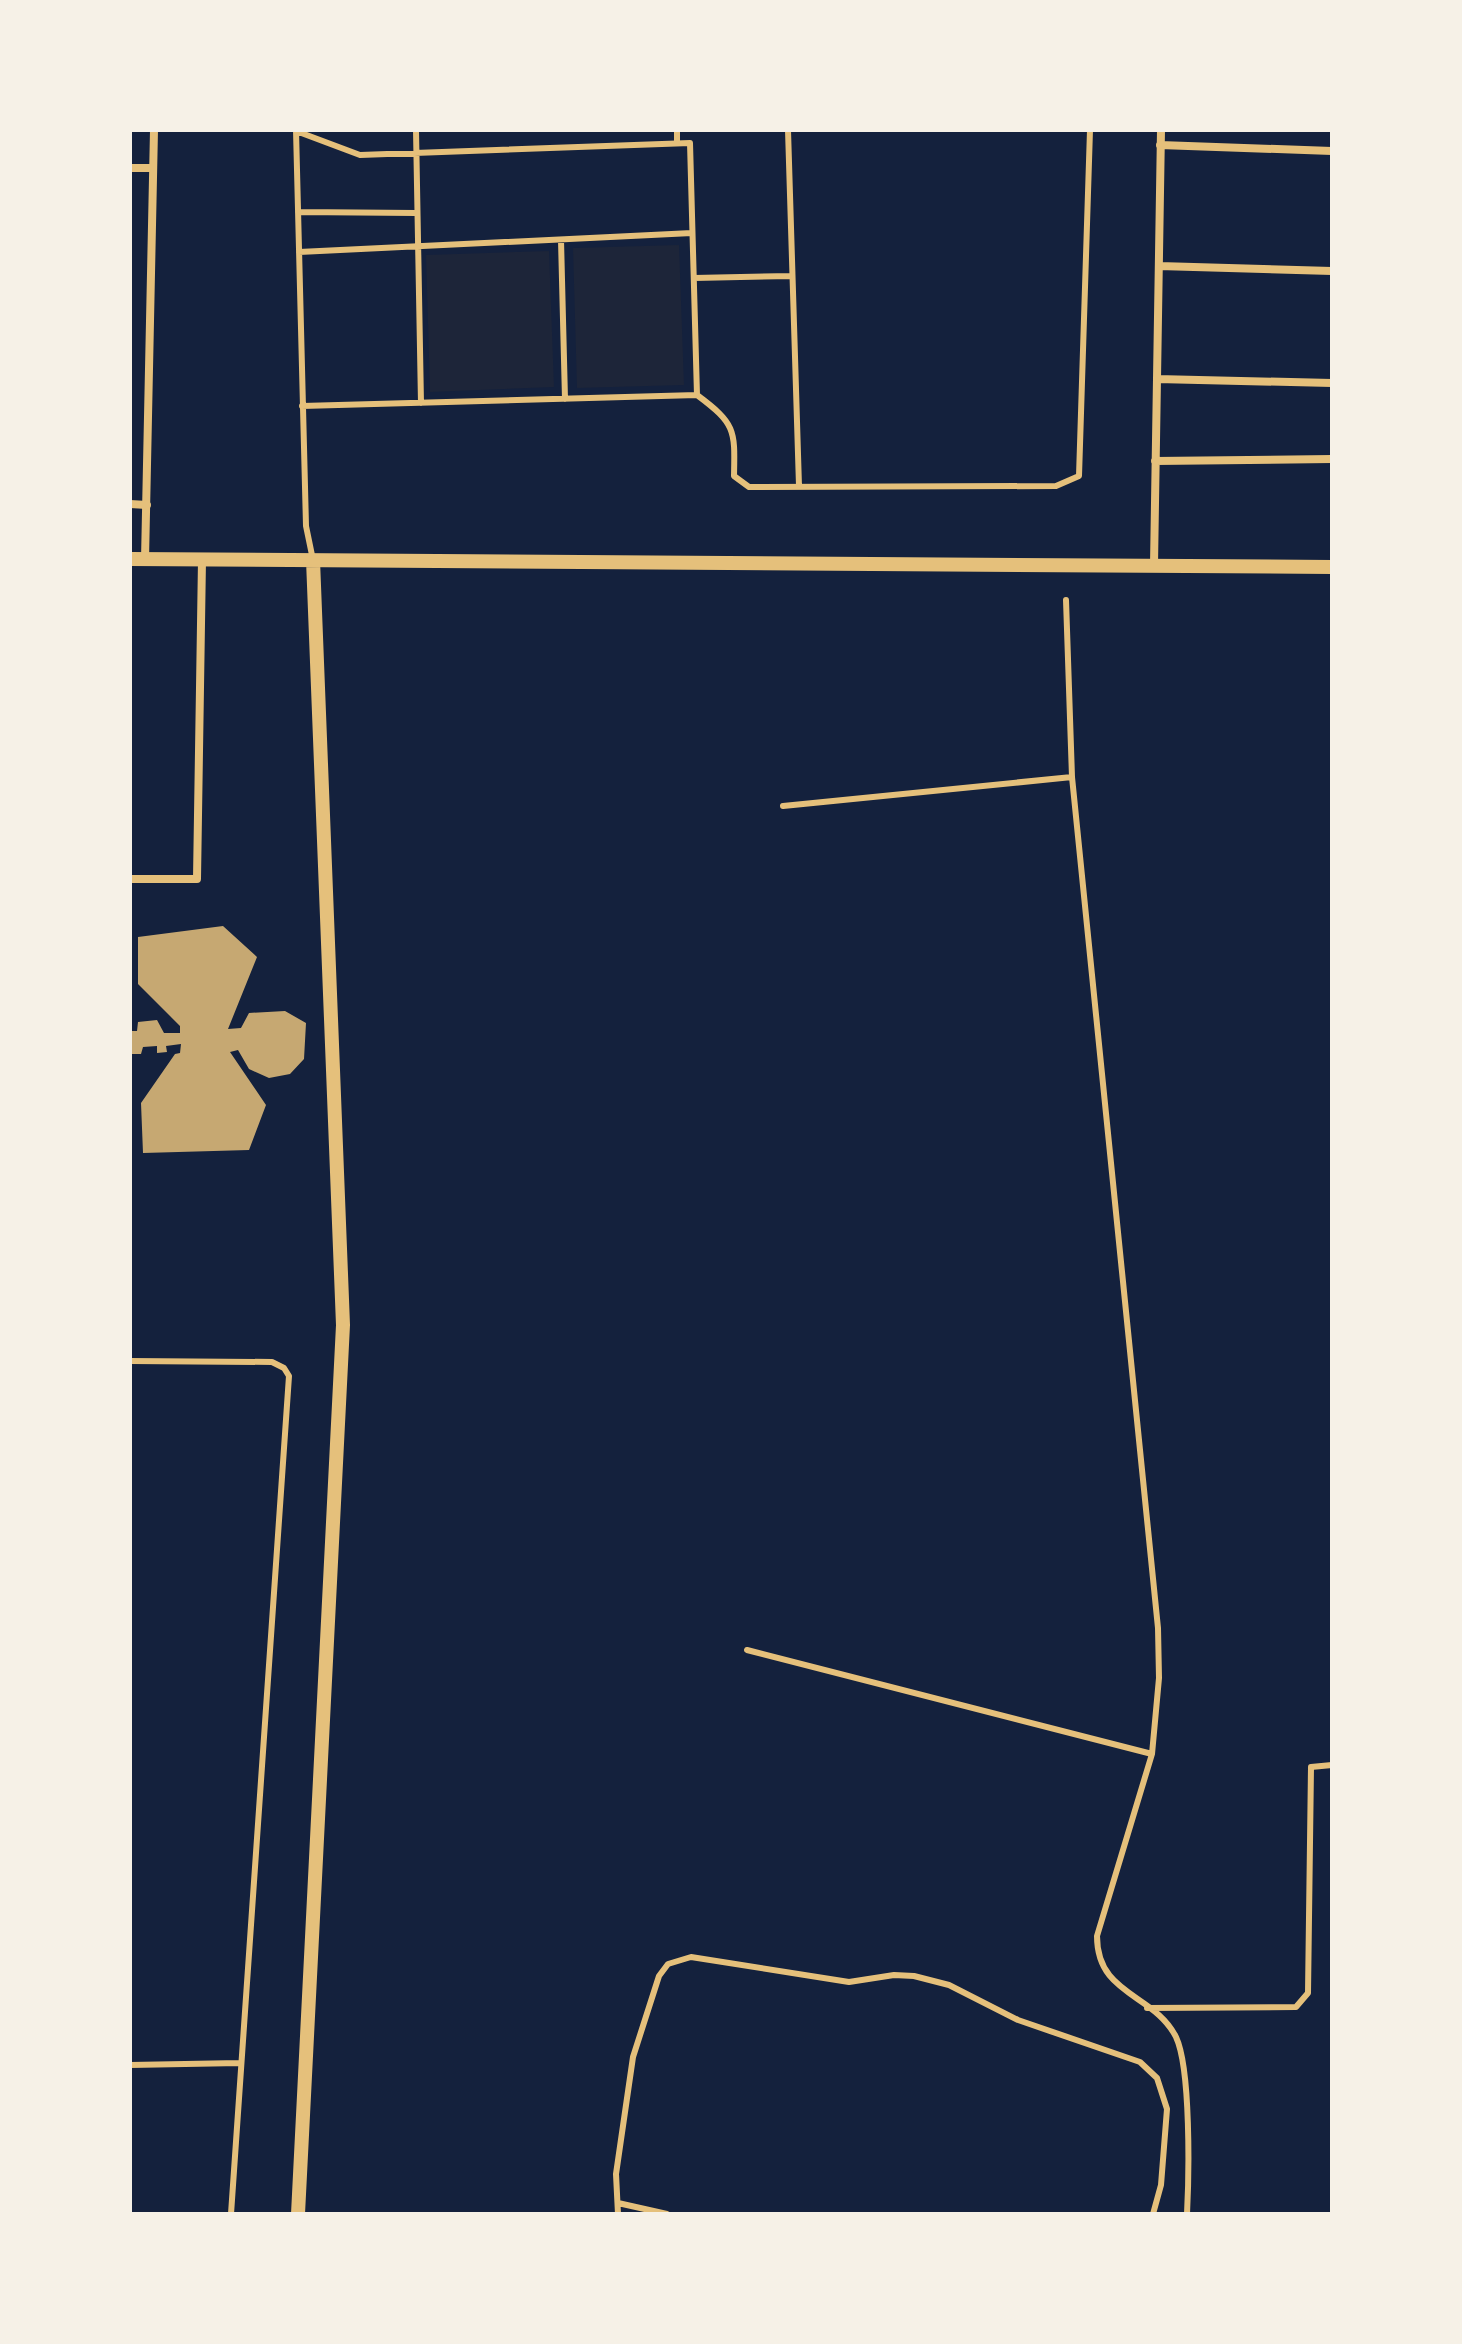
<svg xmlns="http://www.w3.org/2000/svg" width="1462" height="2344" font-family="Helvetica,sans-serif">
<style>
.green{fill:#1d2539}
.building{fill:#c6a872}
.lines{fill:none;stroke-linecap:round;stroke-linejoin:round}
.service{stroke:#e5c07b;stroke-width:6}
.minor{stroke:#e5c07b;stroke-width:8}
.tertiary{stroke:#e5c07b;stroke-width:14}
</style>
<rect width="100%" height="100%" fill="#14213d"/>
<path class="green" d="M679 245 684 385 577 388 573 248Z
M549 251 554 387 430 392 426 255Z"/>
<path class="building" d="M223 926 257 957 228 1029 241 1028 249 1013 285 1011 306 1023 304 1059 290 1074 269 1078 249 1069 238 1050 230 1052 266 1105 249 1150 143 1153 141 1103 175 1054 180 1053 181 1044 166 1046 167 1052 157 1053V1046L143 1047 141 1054H130V1031H137L138 1022 157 1020 164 1033H180V1026L138 984V937Z"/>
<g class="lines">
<path class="service" d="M296 130 306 526 313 560
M416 130 421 403
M677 130V143
M788 130 799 486
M296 131 360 155 690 143 697 395 302 406
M298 212 416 213
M561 240 565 399
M299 252 692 233
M694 278 792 276
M697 395C736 424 735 430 734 476L749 487 1056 486 1079 476 1090 130
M1066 600 1072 777 1158 1628 1159 1678 1152 1754 1097 1936C1097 1996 1154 1993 1176 2037 1191 2069 1189 2176 1187 2214
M783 806 1072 777
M130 1361 272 1362 284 1368 289 1376 231 2214
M747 1650 1152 1754
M1147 2008 1296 2007 1308 1993 1311 1767 1332 1765
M130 2065 240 2063
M618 2203 667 2214
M618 2214 616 2174 633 2057 659 1976 668 1964 691 1957 849 1982 894 1975 914 1976 949 1985 1018 2020 1140 2062 1157 2078 1167 2109 1161 2185 1153 2214"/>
<path class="minor" d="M1160 145 1332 151
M130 168H153
M1159 266 1332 271
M1157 379 1332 383
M1155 461 1332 459
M130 504 147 505
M145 560 154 130
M1154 565 1161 130
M130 879H197L202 560"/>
<path class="tertiary" d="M130 559 1332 567
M298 2214 343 1325 313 560"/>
</g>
<rect width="1462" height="2344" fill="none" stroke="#f6f1e7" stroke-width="264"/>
</svg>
